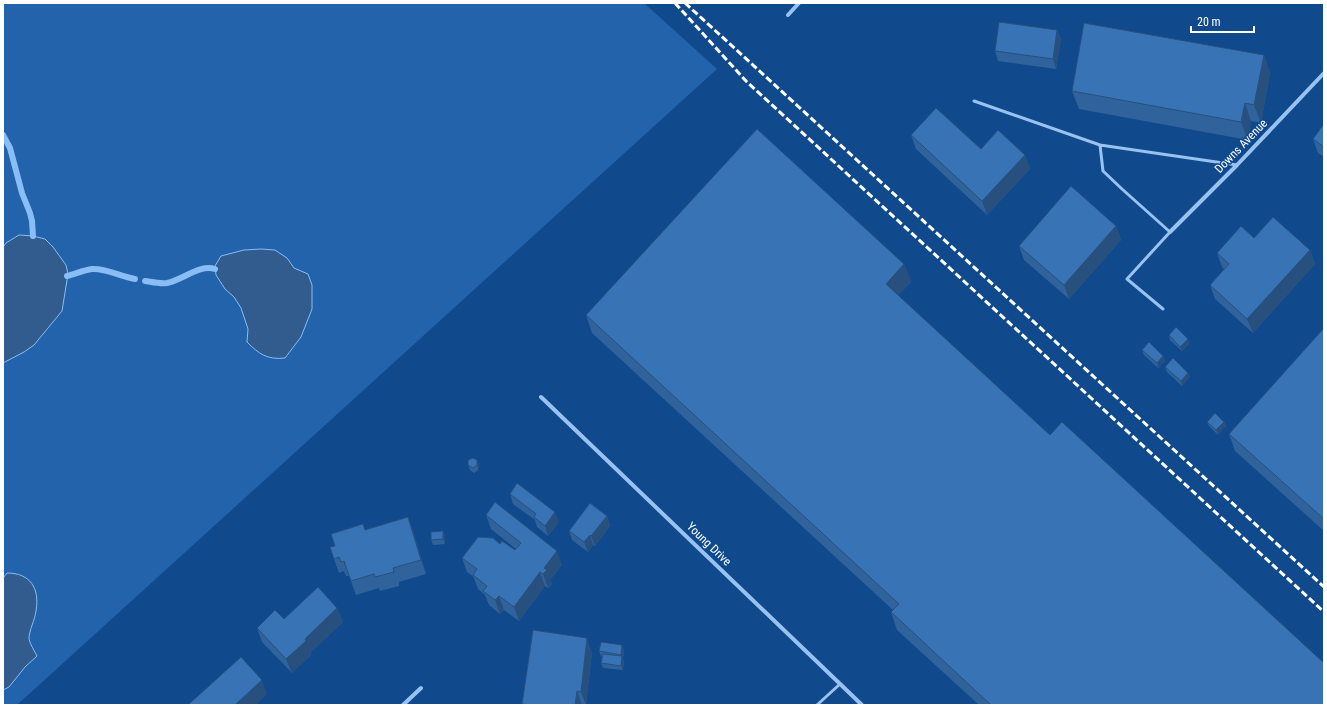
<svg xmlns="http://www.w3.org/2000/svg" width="1327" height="708" font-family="'Roboto Condensed',sans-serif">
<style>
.green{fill:#2263ab}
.water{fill:#325c8d;stroke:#88bdf6}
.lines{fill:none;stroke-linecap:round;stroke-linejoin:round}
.stream{stroke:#88bdf6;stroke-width:6}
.service{stroke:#97c2f2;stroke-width:3}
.minor{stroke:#97c2f2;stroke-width:4}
.rail{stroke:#fff;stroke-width:3;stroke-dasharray:7 3;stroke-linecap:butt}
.wall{fill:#30639c}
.shaded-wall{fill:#27507f}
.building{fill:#3873b5;stroke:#27507f}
.labels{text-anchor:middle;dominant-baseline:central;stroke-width:3;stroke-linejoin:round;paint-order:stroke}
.street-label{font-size:12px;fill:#fff;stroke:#10498c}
</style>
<rect width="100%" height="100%" fill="#10498c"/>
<path class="green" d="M3 3H644L717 69 17 705H3Z"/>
<path class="water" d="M19 235 33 236 45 239 53 247 66 265 68 274 62 311 34 345 24 352 3 363V247L6 243Z
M261 249 275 250 287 258 294 268 308 274 312 285V309L301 337 285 358C267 360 259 354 247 342L248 329 241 308 234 297 225 289 216 275 215 266 221 256 244 250Z
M7 573C30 573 40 588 36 611 35 620 29 630 29 639 30 644 35 652 37 656L25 667 9 687 3 690V578Z"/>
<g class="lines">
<path class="stream" d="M3 135 10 148 22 193 30 213 32 221 33 236
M67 276C75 274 84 270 92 269 106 268 121 277 135 279
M145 281C152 282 160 284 167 283 183 280 199 264 215 269"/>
<path class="service" d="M974 101 1100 145
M1163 309 1127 279 1170 232 1122 189 1103 171 1100 145 1237 165
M817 705 840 684"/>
<path class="minor" d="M788 15 799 3
M1170 232 1237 165 1324 73
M541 397 862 705
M403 705 421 688"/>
<path class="rail" d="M675 3 746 81 1324 612
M685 3 1324 587"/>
</g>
<path class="wall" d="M1057 30 1061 39 1056 69 998 61 995 51Z
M1264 55 1270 73 1261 123 1251 121 1248 140 1079 109 1072 91Z
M1324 124V157L1318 153 1313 139Z
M911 135 981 149 1025 155 1030 169 987 215 916 149Z
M1116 226 1121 240 1069 299 1024 260 1019 246Z
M1254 238 1310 250 1315 264 1253 333 1215 299 1210 285 1224 269 1222 267 1217 253Z
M904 264 911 282 898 295 1324 705H979L897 630 891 612 893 610 592 333 586 315Z
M1324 328V531L1235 451 1229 434Z
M1169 335 1188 339 1189 344 1182 351 1170 340Z
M1142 350 1163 356 1165 361 1158 368 1144 355Z
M1165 367 1188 373 1190 377 1182 386 1167 372Z
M1207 422H1224L1226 426 1218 435 1209 426Z
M477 460 479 465 478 470 474 473 470 470 468 465Z
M510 494 559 522 548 536 537 527 535 520 513 504Z
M486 515 562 565 550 580 552 584 548 588 545 586 519 621 504 610 500 614 489 605 485 595 478 589 473 576 467 572 462 558 500 544 515 550 516 549 491 529Z
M607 516 610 526 595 546 593 545 588 552 572 540 569 531Z
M408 517 413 531 426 574 399 582V586L380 591 379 588 356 595 349 576H346L344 571 339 573 334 559 335 546 365 530Z
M443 531 445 536V544L433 545 431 540Z
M337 608 343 622 310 653 311 655 292 673 262 642 257 628 284 619Z
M624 650 623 659 624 661 623 670 603 668 601 663 602 657 601 656 599 651Z
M592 652 586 705H523L522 704Z"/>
<path class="shaded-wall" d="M1057 30 1061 39 1056 69 1053 59Z
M1264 55 1270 73 1261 123 1254 105Z
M1245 103 1251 121 1248 140 1241 122Z
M1025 155 1030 169 987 215 982 201Z
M1116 226 1121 240 1069 299 1064 285Z
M1310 250 1315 264 1253 333 1247 319Z
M904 264 911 282 892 302 886 284Z
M1188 339 1189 344 1182 351 1180 347Z
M1163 356 1165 361 1158 368 1157 363Z
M1188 373 1190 377 1182 386 1181 381Z
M1224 422 1226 426 1218 435 1216 430Z
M477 460 479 465 478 470 477 465Z
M555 512 559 522 548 536 545 526Z
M607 516 610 526 595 546 591 536Z
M408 517 413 531 426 574 421 560Z
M443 531 445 536V544L443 539Z
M590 535 593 545 588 552 584 542Z
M557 551 562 565 550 580 552 584 548 588 543 574 544 568Z
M540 572 545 586 519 621 514 607Z
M499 596 504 610 500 614 495 600Z
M337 608 343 622 310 653 311 655 292 673 286 659 305 639Z
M587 638 592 652 586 705 581 692Z
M622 645 624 650 623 659 624 661 623 670 621 666 622 658 621 655Z
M262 680 267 694 256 705H235Z
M577 691 582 705H575Z"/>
<path class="building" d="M999 22 1057 30 1053 59 995 51Z
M1084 23 1264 55 1254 105 1245 103 1241 122 1072 91Z
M936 108 981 149 998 130 1025 155 982 201 911 135Z
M1324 124V147L1313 139Z
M757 129 904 264 886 284 1050 435 1062 422 1324 663V705H991L891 612 899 604 586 315Z
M1071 186 1116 226 1064 285 1019 246Z
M1273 217 1310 250 1247 319 1210 285 1229 264 1217 253 1241 226 1254 238Z
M1176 327 1188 339 1180 347 1169 335Z
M1324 328V519L1229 434Z
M1149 342 1163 356 1157 363 1142 350Z
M1173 358 1188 373 1181 381 1165 367Z
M1215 413 1224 422 1216 430 1207 422Z
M473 458 477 460V465L473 468 468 465V460Z
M517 483 555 512 545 526 534 517 536 514 510 494Z
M495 502 557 551 544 568 547 570 543 574 540 572 514 607 499 596 495 600 483 591 487 586 473 575 477 569 462 558 478 537 493 538 500 544 502 541 515 550 521 543 486 515Z
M590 503 607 516 591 536 590 535 584 542 569 531Z
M408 517 421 560 393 568 394 572 375 577 374 574 351 581 344 561 341 562 339 557 334 559 330 547 335 546 331 534 363 524 365 530Z
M443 531V539L431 540V532Z
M318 587 337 608 305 639 306 641 286 659 257 628 275 610 284 619Z
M533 630 587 638 581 692 577 691 575 705H531L522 704Z
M601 642 622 645 621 655 599 651Z
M603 654 622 656 621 666 601 663Z
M241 657 262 680 235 705H190L189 704Z"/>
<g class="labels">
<g class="street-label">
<text transform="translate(1241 146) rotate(-46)">Downs Avenue</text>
<text transform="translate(709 544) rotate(44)">Young Drive</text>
</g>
</g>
<rect width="1327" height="708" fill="none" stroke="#ffffff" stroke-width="8"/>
<path d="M1191 26v6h63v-6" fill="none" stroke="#ffffff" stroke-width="2"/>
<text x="1197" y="26" font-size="12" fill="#ffffff" stroke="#10498c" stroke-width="3" paint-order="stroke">20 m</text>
</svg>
